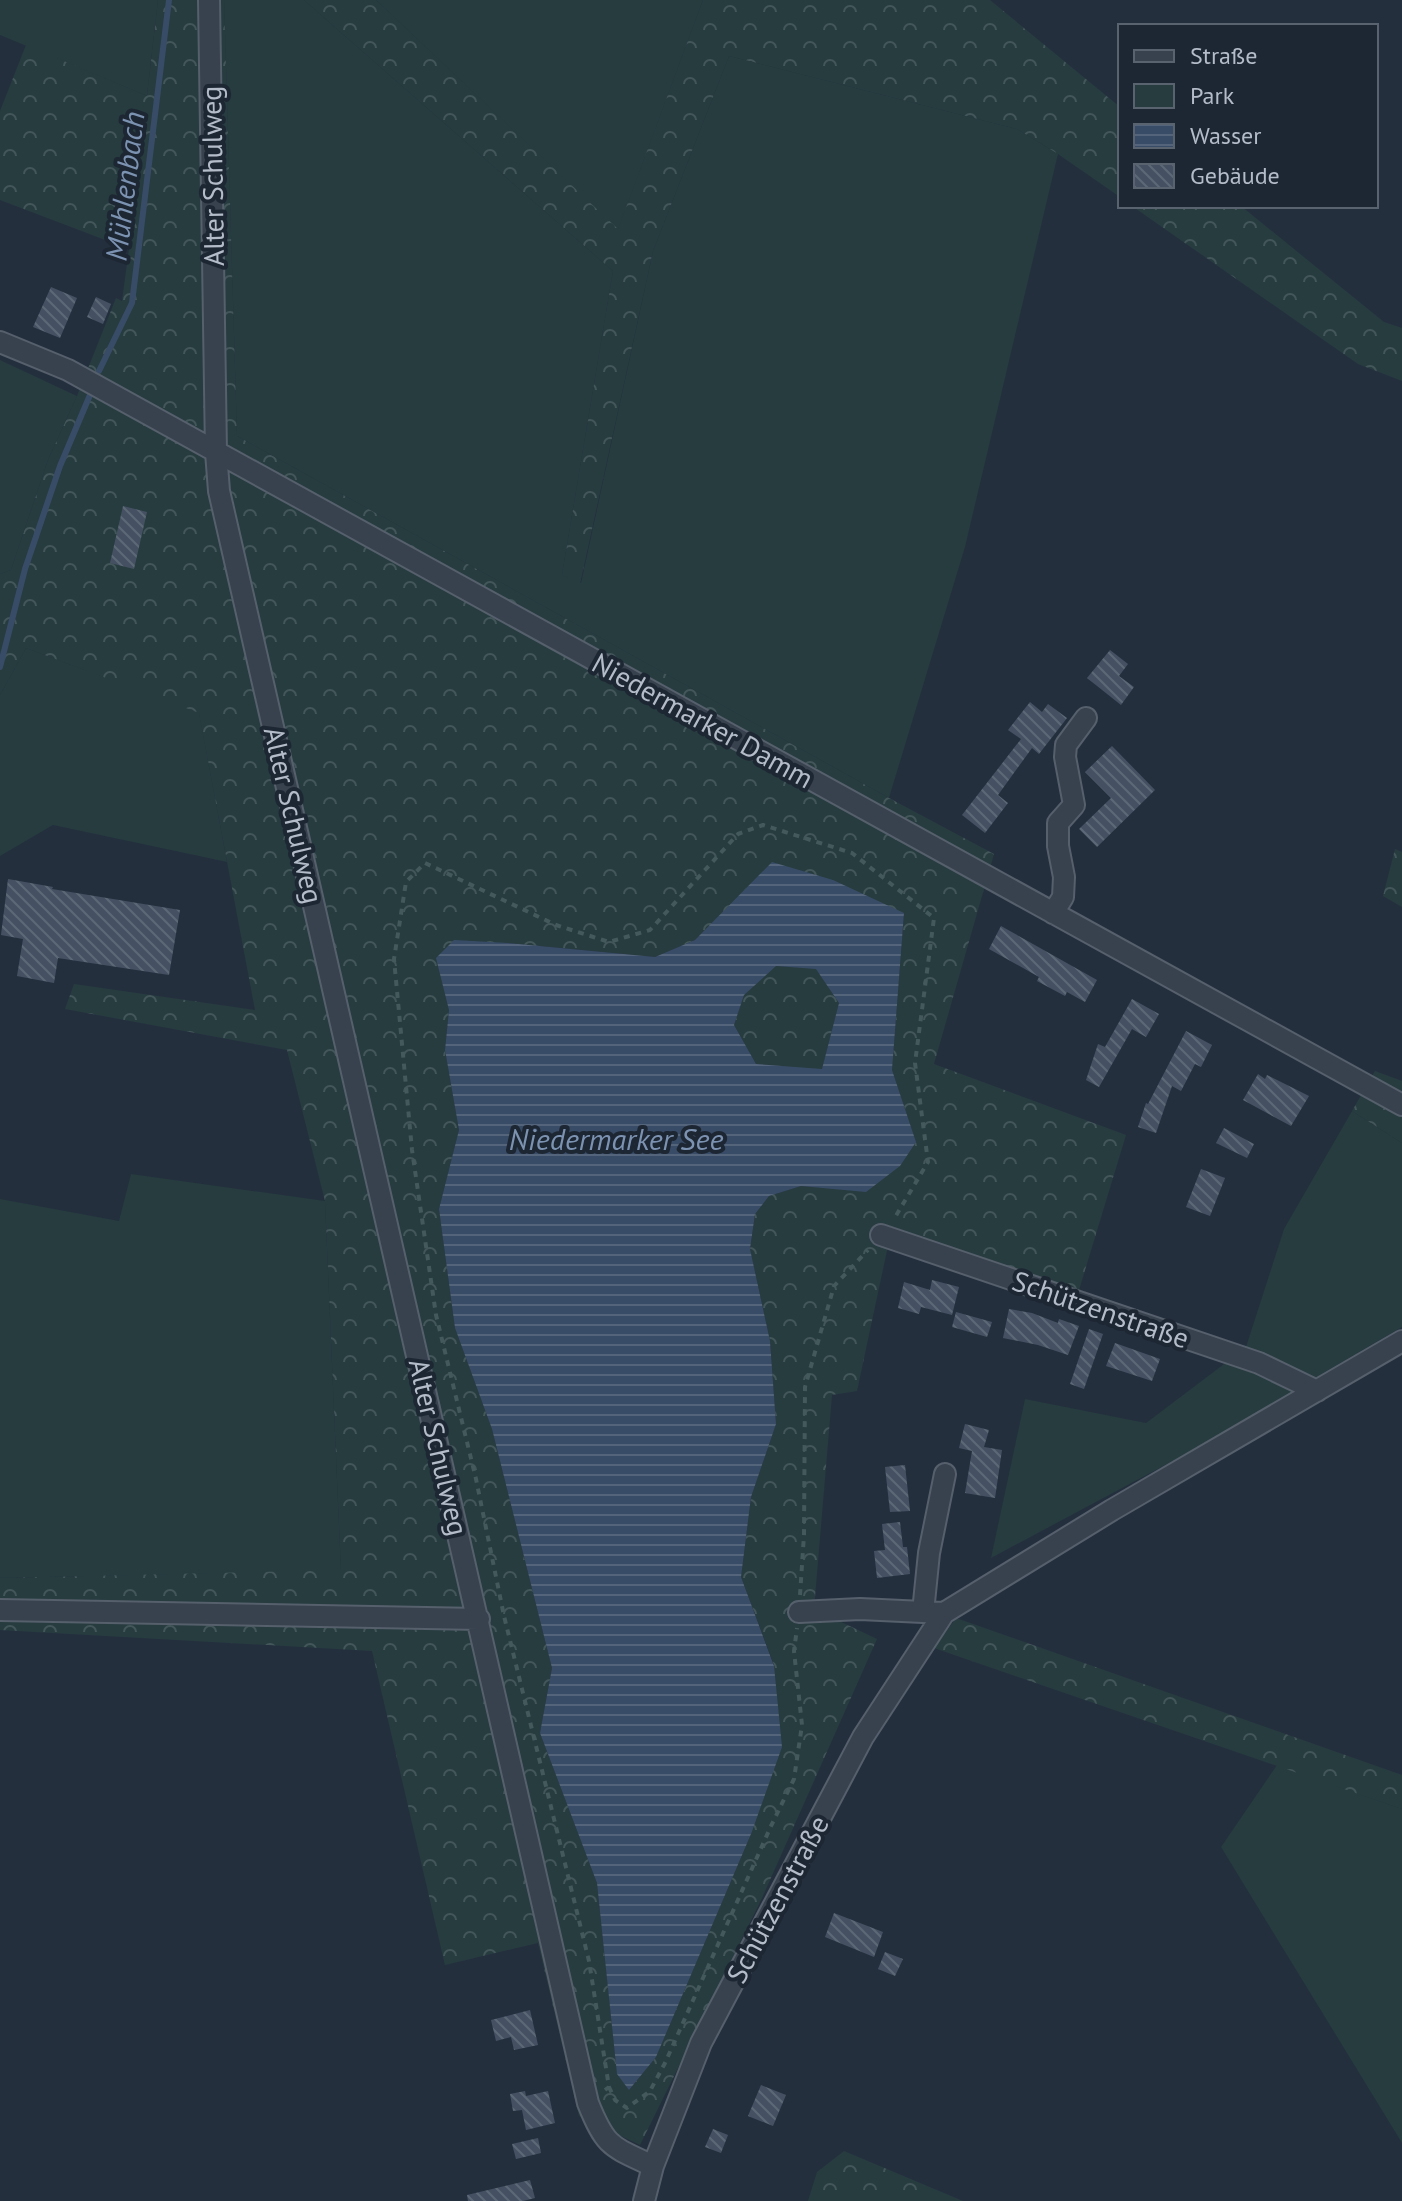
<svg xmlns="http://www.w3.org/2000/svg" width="1402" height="2201" font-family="'PT Sans',sans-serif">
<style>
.green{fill:#263c3f}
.forest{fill:url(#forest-crowns);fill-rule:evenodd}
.water{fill:url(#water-rules);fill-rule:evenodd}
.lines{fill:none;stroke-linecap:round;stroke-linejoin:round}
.stream{stroke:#394c67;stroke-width:6}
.building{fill:url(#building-back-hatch)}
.minor-casing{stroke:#565f6c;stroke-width:24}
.path{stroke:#44595c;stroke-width:4;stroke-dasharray:6 6;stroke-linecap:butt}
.minor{stroke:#38414e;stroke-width:20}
.labels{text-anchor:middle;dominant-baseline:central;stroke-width:8;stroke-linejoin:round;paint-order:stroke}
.street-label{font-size:28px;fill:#b4bcc9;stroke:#1d2633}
.water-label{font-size:30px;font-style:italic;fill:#7c92b1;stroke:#1d2633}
</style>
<defs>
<pattern id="forest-crowns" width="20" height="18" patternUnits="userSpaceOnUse" patternTransform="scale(2)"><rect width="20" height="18" fill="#263c3f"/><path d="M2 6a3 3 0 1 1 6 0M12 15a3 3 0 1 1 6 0" fill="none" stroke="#435659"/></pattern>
<pattern id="water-rules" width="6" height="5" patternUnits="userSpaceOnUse" patternTransform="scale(2)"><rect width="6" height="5" fill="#394c67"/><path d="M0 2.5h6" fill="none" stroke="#53647b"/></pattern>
<pattern id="building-back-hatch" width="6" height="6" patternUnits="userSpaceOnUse" patternTransform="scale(2)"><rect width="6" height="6" fill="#455162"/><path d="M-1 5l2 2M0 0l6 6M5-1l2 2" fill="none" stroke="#5d6877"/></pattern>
</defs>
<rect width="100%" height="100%" fill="#242f3e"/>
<path class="green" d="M0 0H158L147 96 0 35Z
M224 0H304L613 271 562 575 581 583 653 251 729 56 1017 129 1058 154 965 547 889 798 237 436Z
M376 0H703L618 230Z
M0 360 77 396 48 460 11 570 0 574Z
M26 648 199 712 227 862 53 825 0 856V695Z
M1352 1111 1402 1143V1327L1313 1379 1246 1347 1284 1229Z
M131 1174 325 1201 341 1571 0 1578V1199L119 1221Z
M1228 1361 1300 1393 991 1558 1025 1399 1146 1423Z
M1277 1765 1402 1809V2143L1221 1847Z"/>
<path class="forest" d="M158 0H224L237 436 889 798 994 854 934 1064 1126 1135 1079 1290 892 1227 857 1391 832 1395 814 1609 877 1639 762 1898 640 2145 579 2116 538 1943 445 1965 372 1651 0 1630V1578L341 1570 325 1201 287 1050 65 1009 74 984 255 1010 199 713 26 648 0 695V574L11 570 48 460 77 396 116 298 122 301 129 249 0 200V111L26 45 147 96ZM727 909 904 913 892 1070 916 1142 866 1191 801 1186 769 1196 755 1214 750 1249 770 1341 776 1424 751 1497 741 1577 774 1665 751 1834 656 2057 629 2090 617 2073 597 1883 540 1733 552 1668 492 1429 455 1328 439 1209 459 1130 445 1050 449 1010 508 943 655 957 695 940Z
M304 0H376L618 229 703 0H990L1120 107V197L1058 154 1017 129 729 56 653 251 580 584 562 575 613 271Z
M1132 206H1241L1384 322 1402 328V381L1358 364Z
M1395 849 1402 852V907L1383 896Z
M775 966 816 968 839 1003 822 1070 756 1064 734 1025 744 995Z
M1375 1071 1402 1081V1143L1352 1111Z
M956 1618 1402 1775V1809L934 1648Z
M844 2151 963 2201H808L817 2172Z"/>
<path class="water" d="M772 862 833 880 904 913 892 1070 916 1142 900 1166 866 1192 801 1186 769 1196 755 1214 750 1249 770 1341 776 1424 751 1497 741 1577 774 1666 782 1747 751 1834 656 2057 629 2090 617 2074 597 1883 540 1733 552 1668 492 1429 455 1328 439 1209 459 1130 445 1050 449 1010 436 958 454 940 508 943 655 957 695 940ZM776 966 816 969 839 1003 822 1069 756 1064 734 1025 744 995Z"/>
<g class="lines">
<path class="stream" d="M99 371 132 303 169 0
M0 667 25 569 60 466 90 395"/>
</g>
<path class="building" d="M51 287 77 298 60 338 33 327Z
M96 297 111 304 103 324 87 317Z
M123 506 147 512 134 569 110 563Z
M1110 650 1128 664 1119 676 1134 687 1121 705 1087 678Z
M1030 702 1042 712 1048 704 1067 718 1039 754 1032 748 998 795 1008 803 985 833 962 815 1021 739 1008 730Z
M1112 746 1155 790 1097 847 1079 829 1111 798 1085 772Z
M8 879 53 887 52 889 180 910 169 975 58 958 54 983 17 976 23 939 1 935Z
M1001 926 1097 980 1085 1002 1067 992 1065 996 1037 981 1039 977 989 949Z
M1132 999 1159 1014 1146 1037 1132 1029 1099 1087 1086 1080 1098 1044 1105 1047Z
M1186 1031 1212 1045 1201 1067 1195 1064 1181 1091 1172 1086 1156 1133 1138 1127 1146 1103 1148 1104Z
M1258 1074 1265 1079 1267 1075 1309 1096 1291 1126 1243 1100Z
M1224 1128 1254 1144 1247 1158 1216 1143Z
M1201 1169 1225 1178 1210 1216 1186 1207Z
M932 1280 959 1287 952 1315 921 1307 919 1314 898 1308 904 1282 930 1290Z
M1009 1309 1032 1313 1058 1323 1059 1319 1079 1326 1068 1355 1038 1345 1003 1338Z
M956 1312 992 1322 987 1337 952 1327Z
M1089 1329 1103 1334 1084 1389 1070 1384Z
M1115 1343 1160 1359 1152 1381 1106 1366Z
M965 1424 989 1430 984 1447 1002 1450 995 1498 965 1493 972 1451 959 1448Z
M905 1465 910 1511 890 1512 885 1467Z
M900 1522 903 1547H907L910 1574 877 1578 874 1551 885 1550 882 1524Z
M834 1913 883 1932 874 1957 825 1937Z
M885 1952 903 1959 895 1976 878 1969Z
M530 2010 538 2045 514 2050 511 2037 496 2041 491 2020Z
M761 2085 786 2095 773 2126 748 2116Z
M525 2091 526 2096 548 2091 555 2123 526 2130 522 2110 513 2111 510 2094Z
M713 2129 728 2135 721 2153 705 2147Z
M538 2138 541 2153 516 2159 512 2144Z
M530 2180 535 2198 523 2201H468L467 2195Z"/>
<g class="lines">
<defs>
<path id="minor" d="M209 0 216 452 219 491 588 2103C606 2148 611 2146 653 2166
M0 342 68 370 1402 1105
M1053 913 1063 897 1064 877 1058 846V823L1074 805 1065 757 1066 745 1086 718
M881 1235 1259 1363 1317 1391
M0 1610 479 1619
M799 1612 860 1609 944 1613
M923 1612 929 1553 945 1474
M644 2201 653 2166 701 2043 863 1737 944 1613 1112 1510 1402 1341"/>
</defs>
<use href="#minor" class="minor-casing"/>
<path class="path" d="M800 1595 804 1535 805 1387 834 1286 868 1250
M609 2087 615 2100 627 2108 650 2091 665 2063 771 1826 794 1779 802 1725 794 1651 797 1628
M605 2090 609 2087 589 1961 504 1616 476 1479 436 1315 412 1150 394 959 406 882 425 863 556 925 609 942 650 930 738 834 763 825 852 853 934 918 915 1063 928 1162 894 1219"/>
<use href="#minor" class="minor"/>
</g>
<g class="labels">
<g class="street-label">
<text transform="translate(212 176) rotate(-91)">Alter Schulweg</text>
<text transform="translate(703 720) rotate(29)">Niedermarker Damm</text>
<text transform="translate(294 815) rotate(77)">Alter Schulweg</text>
<text transform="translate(1101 1309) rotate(19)">Schützenstraße</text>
<text transform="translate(439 1447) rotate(77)">Alter Schulweg</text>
<text transform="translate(777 1899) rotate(-62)">Schützenstraße</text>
</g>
<g class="water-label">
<text transform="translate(124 186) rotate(-83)">Mühlenbach</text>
<text x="616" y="1138">Niedermarker See</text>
</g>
</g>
<rect x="1118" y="24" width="260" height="184" fill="#1d2633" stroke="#59626f" stroke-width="2"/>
<rect x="1134" y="50" width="40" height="12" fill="#38414e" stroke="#59626f" stroke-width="2"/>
<text x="1190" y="64" font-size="24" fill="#b4bcc9">Straße</text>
<rect x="1134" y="84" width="40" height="24" fill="#263c3f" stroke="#59626f" stroke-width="2"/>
<text x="1190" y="104" font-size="24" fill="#b4bcc9">Park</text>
<rect x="1134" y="124" width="40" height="24" fill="url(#water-rules)" stroke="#59626f" stroke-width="2"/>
<text x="1190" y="144" font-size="24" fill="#b4bcc9">Wasser</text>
<rect x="1134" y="164" width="40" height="24" fill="url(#building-back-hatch)" stroke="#59626f" stroke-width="2"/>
<text x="1190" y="184" font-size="24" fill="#b4bcc9">Gebäude</text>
</svg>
